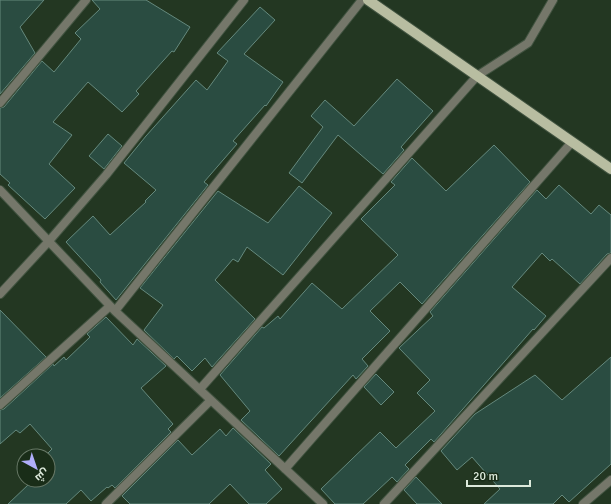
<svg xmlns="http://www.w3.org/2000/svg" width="611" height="504" font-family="Signika,Cairo,sans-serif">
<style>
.building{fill:#2a4c41;stroke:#65897d}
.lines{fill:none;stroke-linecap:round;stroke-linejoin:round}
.lane-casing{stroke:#415340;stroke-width:10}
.street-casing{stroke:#415340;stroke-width:10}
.primary-casing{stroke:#415340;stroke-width:12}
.lane{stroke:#75776a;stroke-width:8}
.street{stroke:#75776a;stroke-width:8}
.primary{stroke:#b8bda1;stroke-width:10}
</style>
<rect width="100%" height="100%" fill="#233722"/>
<path class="building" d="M0 0H44L20 27 35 53 0 94Z
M92 0H146L190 27 174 52 172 51 136 91 139 94 122 112 88 82 53 122 72 135 49 164 75 188 45 219 8 185 10 183 0 174V108L4 107 42 61 54 72 81 39 75 33 100 9Z
M260 7 275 20 244 54 283 82 266 106 265 105 233 141 237 144 204 182 208 185 116 300 100 282 101 280 66 242 93 216 110 235 146 202 145 201 156 190 124 163 146 136 196 80 207 90 228 61 217 53Z
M397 79 433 111 401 147 404 150 383 174 338 135 302 183 289 173 323 127 311 116 325 100 354 126Z
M108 134 122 146 104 169 89 156Z
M494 145 530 182 422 304 400 282 370 311 390 331 362 359 368 366 356 379 353 375 279 456 241 420 250 411 220 375 262 327 264 328 278 316 280 319 312 283 342 309 398 255 361 219 395 185 391 182 412 158 446 191Z
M559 185 591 214 599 205 611 215V253L607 254 580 284 552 259 550 261 542 253 512 287 546 316 534 330 533 329 434 442 431 439 405 465 409 469 397 482 392 477 363 504H335L321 489 380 432 396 448 435 411 417 393 430 380 399 348 433 316 430 312 537 190 546 199Z
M299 186 332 213 283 275 247 247 238 262 233 259 215 280 255 319 212 367 205 358 192 371 177 356 174 359 144 330 163 305 140 288 218 191 268 223Z
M0 310 46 357 0 398Z
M106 317 133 345 137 339 166 366 141 388 173 424 168 429 171 432 115 488 112 485 108 488 107 487 91 501 81 490 66 504H8L29 484 26 480H48V456H45L52 449 30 424 20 433 16 430 0 444V410L4 409 53 364 54 366 64 357 66 360 90 337 87 334Z
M611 357V464L569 502 562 495 553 504H484L500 489 472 457 457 470 441 451 475 414 535 375 562 400Z
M376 374 394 392 381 405 364 387Z
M233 428 271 464 265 470 282 489 266 504H249L230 484 209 504H130L122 496 178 440 192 455 220 429 226 436Z
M416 477 442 504H417L404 490Z"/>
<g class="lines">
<defs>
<path id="lane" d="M477 76 528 43 553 0"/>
<path id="street" d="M0 103 86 0
M0 190 115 311 323 504
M0 294 49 241 106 175 244 0
M115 311 362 0
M200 389 477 76
M0 405 110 306
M285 469 572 142
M106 504 211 400
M384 504 611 258
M583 504 611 480"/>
<path id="primary" d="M368 0 611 169"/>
</defs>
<use href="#lane" class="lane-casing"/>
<use href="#street" class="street-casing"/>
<use href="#primary" class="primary-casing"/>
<use href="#lane" class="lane"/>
<use href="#street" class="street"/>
<use href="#primary" class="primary"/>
</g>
<g transform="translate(36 468) rotate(140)"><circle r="19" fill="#192d18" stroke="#677866"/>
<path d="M0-3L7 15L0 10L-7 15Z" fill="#afaefa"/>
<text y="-6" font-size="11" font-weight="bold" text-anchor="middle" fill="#dce9db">ش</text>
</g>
<path d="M467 480v6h63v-6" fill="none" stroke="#dce9db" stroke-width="2"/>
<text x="473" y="480" font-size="12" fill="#dce9db" stroke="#192d18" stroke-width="3" paint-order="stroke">20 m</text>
</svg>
